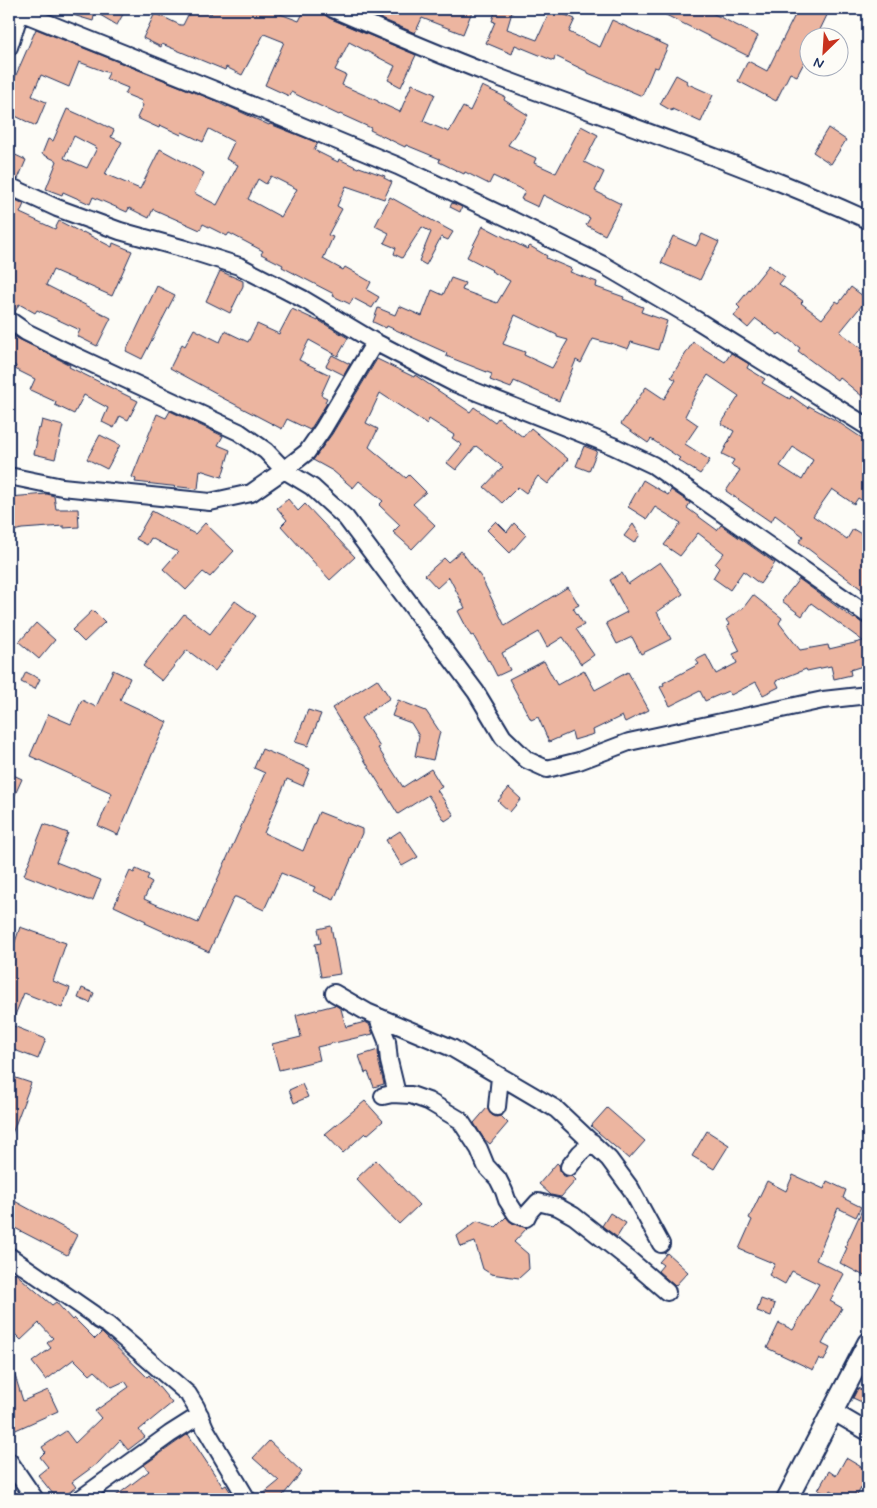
<svg xmlns="http://www.w3.org/2000/svg" width="877" height="1508" font-family="Mynerve,sans-serif">
<style>
.building{fill:#ecb5a0;stroke:#1b2f5e;fill-rule:evenodd}
.lines{fill:none;stroke-linecap:round;stroke-linejoin:round}
.minor-casing{stroke:#1b2f5e;stroke-width:20}
.tertiary-casing{stroke:#1b2f5e;stroke-width:24}
.minor{stroke:#fdfcf7;stroke-width:16}
.tertiary{stroke:#fdfcf7;stroke-width:20}
</style>
<rect width="100%" height="100%" fill="#fdfcf7"/>
<filter id="ink" filterUnits="userSpaceOnUse"><feTurbulence type="fractalNoise" baseFrequency=".02" numOctaves="2"/><feDisplacementMap in="SourceGraphic" scale="10" xChannelSelector="R" yChannelSelector="G"/><feConvolveMatrix kernelMatrix="1 2 1 2 8 2 1 2 1" color-interpolation-filters="sRGB"/></filter>
<g filter="url(#ink)">
<path class="building" d="M63 9H126L117 25 95 12 93 21 63 12Z
M191 9H199L211 14 214 9H267L299 21 305 9H323L325 15 329 18 416 55 401 87 388 80 395 66 349 42 335 70 346 75 342 85 378 101V102L400 112 412 84 435 94 423 121 449 132 463 107 470 111 482 86 505 97 504 100 528 115 508 145 536 158 534 163 556 173 581 126 598 135 584 162 604 172 595 191 621 204 605 235 586 225 590 218 543 195 538 207 521 199 525 191 493 176 489 184 465 172 464 174 439 162 440 159 406 145 405 147 370 130 371 128 340 114 339 115 291 92 289 96 265 85 284 42 264 34 242 75 226 67 225 70 162 44 161 47 143 38 155 13 180 25H183Z
M358 9H473L463 34 422 18 415 33Z
M496 9H513L507 29 537 40 551 9 575 19 569 32 600 47 612 20 668 46 658 68 654 67 642 96 588 73V72L555 56 554 61 515 45 512 54 486 43 495 22 492 21Z
M654 9H704L758 36 748 56Z
M798 9H830L816 38H810V51L797 76 790 73 776 101 738 81 748 61 767 71Z
M36 29 211 99 227 107 228 106 269 125 270 124 318 143 314 150 338 162 339 159 358 168 359 167 385 176 384 178 392 182 384 199 346 186 337 206 342 209 328 235 333 237 323 259 343 270 345 267 371 282 367 290 379 297 372 308 353 298 350 304 333 296 334 294 282 267 283 265 261 254 263 251 229 233 227 236 203 224 200 230 153 209 149 218 129 208 127 212 93 197 90 204 63 192 62 195 46 189 57 161 42 154 48 139 53 141 67 109 87 118 88 117 114 130 111 137 122 142 105 174 140 189 160 149 204 173 194 193 217 205 238 165 226 159 234 142 209 129 203 142 182 132 181 135 160 125 159 128 137 118 143 105 141 104 142 101 125 94 128 88 106 79 109 73 79 62 69 87 41 75 32 96 46 102 36 126 9 113V91ZM74 136 97 148 87 168 64 158ZM271 176 297 189 281 217 248 199 258 179 266 184Z
M676 75 687 81 686 83 713 95 701 122 672 109V111L660 104Z
M828 128 846 140 831 164 813 152Z
M9 152 26 160 18 179 9 175Z
M9 197 24 204 20 213 55 229 59 221 82 233 83 232 112 247 113 243 132 251 112 296 53 270 46 285 111 318 97 346 77 336 80 330 37 310 35 313 19 304 15 312 9 310V257L13 247H11L14 240 12 239 14 234 12 233 9 240Z
M390 197 453 232 448 240 441 237 426 265 419 261 431 232 422 227 402 258 394 254 396 248 384 243 389 233 375 226Z
M452 203 462 207 460 212 450 207Z
M483 226 527 249 530 246 547 256 546 258 572 269 570 272 597 282 596 287 624 297 623 299 643 307 641 312 667 321 658 350 631 342 628 349 611 343V344L593 339 581 363 576 360 559 401 514 381 511 388 490 380 492 374 446 356 447 353 387 326 386 328 373 322 378 308 395 315 399 306 422 316 432 290 443 295 451 278 465 283 462 290 497 303 510 281 491 271 492 270 467 257ZM515 315 557 335V337L568 340 552 368 524 355 525 352 503 344Z
M702 234 719 242 700 280 661 263 673 236 696 246Z
M769 265 785 277 779 284 803 301 801 303 822 319 836 301 839 303 851 287 867 299 840 332 862 349 860 351 868 357V401L839 377 837 380 798 351 800 348 780 333 778 335 756 319 748 328 734 316 740 308 737 305Z
M220 271 243 281V286L230 313 206 301Z
M157 286 175 295 142 359 126 351Z
M292 309 318 321V320L348 338 338 356 309 340 299 360 330 375 321 395 327 398 325 402 327 403 310 430 287 419 282 429 217 395 218 394 170 368 182 344 185 346 194 329 220 342 225 331 248 342 257 324 279 334Z
M9 334 70 365 69 367 138 401 128 420 120 416 114 428 102 422 108 408 84 395 74 414 55 405 56 402 30 390 35 379 15 369 16 366 9 362Z
M693 342 725 362 731 353 749 364 747 368 765 379 762 383 790 399 791 396 808 408 809 406 835 420 868 442V504L858 498 854 504 832 489 813 516 847 539 853 529 868 538V594L799 542 803 536 775 515 771 522 726 491 740 470 731 465 734 460 722 454 734 431 721 424 739 396 708 375 697 392 685 416 698 425 685 444 710 460 700 474 678 460 680 458 651 439 648 443 621 424 646 387 664 399 676 380 671 377ZM793 447 813 460 802 480 780 466Z
M332 355 350 364 344 375 326 366Z
M377 359 414 377 415 375 470 412 474 407 495 422 498 418 523 437 531 428 568 459 548 484 538 476 526 493 518 487 502 503 484 487 503 467 476 446 456 470 447 463 462 445 452 438 454 435 429 419 427 424 380 393 366 423 378 429 369 447 406 478 409 475 426 492 413 504 435 525 412 549 393 532 400 525 379 505 383 501 359 481 353 488 333 471 313 460 332 434Z
M170 411 223 436 218 445 230 450 222 477 200 470 198 489 135 482 136 479 132 477 157 414 166 418Z
M42 420 63 426 55 459 34 454 37 441 35 440 38 428 40 429Z
M100 435 120 445 107 469 87 459Z
M584 446 597 451 589 471 576 466Z
M643 480 668 495 671 490 690 503 687 508 717 530 721 525 775 563 760 584 743 571 730 590 713 578 719 568 715 564 724 553 698 533 680 556 664 545 681 523 655 507 647 519 628 507Z
M47 494 54 496 56 509H78L79 527 64 528V526L22 529 9 532V497Z
M288 499 298 511 305 504 355 557 330 580 281 526 287 520 277 508Z
M152 511 195 534 205 523 234 551 210 577 203 572 186 590 163 569 178 552 151 538 147 545 136 539Z
M496 521 507 532 514 523 526 535 510 553 487 530Z
M633 524 640 535 634 543 624 536Z
M461 551 481 577 505 626 568 587 579 605 573 608 584 625 576 629 594 655 581 664 563 637 547 647 539 632 502 653 510 670 497 676 489 660 488 661 473 635 471 636 458 611 465 608 449 577 437 588 425 575 444 558 448 562Z
M660 562 683 594 657 612 671 639 641 654 632 637 617 644 606 623 627 612 610 580 622 573 628 584Z
M799 579 854 619 855 618 868 627V659L864 660 866 665 850 670 851 675 834 679 831 666 807 671 806 669 776 681 779 687 763 695 756 682 731 695 728 691 705 701 700 691 670 706 660 687 664 685 663 683 699 664 696 660 706 655 716 674 737 663 733 654 740 651 727 626 730 625 726 620 744 607 753 595 782 618 779 623 800 650 828 645 829 649 863 641 811 603 802 616 782 601Z
M235 601 256 616 215 671 187 650 162 681 143 666 184 614 210 634Z
M93 610 105 622 84 642 72 630Z
M36 623 55 640 39 659 19 642Z
M544 661 557 685 584 670 595 690 628 672 649 710 625 722 622 716 593 730 594 734 574 740 572 732 549 742 538 717 531 720 509 679Z
M113 670 130 678 120 700 167 722 153 752 118 835 98 826 112 793 30 756 48 714 71 724 82 700 96 707Z
M26 672 40 679 35 689 21 682Z
M377 679 390 698 361 718 380 747 378 748 403 787 431 769 442 787 437 790 454 815 445 821 428 795 398 814 332 708Z
M398 700 426 711 440 732 433 760 415 756 419 736 411 723 392 716Z
M308 710 321 714 308 746 295 742Z
M262 749 310 769 303 786 287 779 264 833 303 851 319 812 362 829V833L334 900 313 891 315 887 281 873 264 910 236 897H234L209 952 145 923 146 921 114 906 130 871 134 873 136 869 149 875 147 879 152 882 144 899 198 923 265 773 254 768Z
M9 773 22 779 9 808Z
M509 788 521 799 510 812 498 801Z
M44 824 68 833 56 862 101 880 93 900H88L24 875Z
M400 831 418 857 402 866 386 840Z
M331 926 340 974 321 977 315 944 321 943 318 929Z
M20 927 66 943 53 981 70 988 62 1008 24 993 11 1025 46 1039 38 1059 9 1048V960Z
M82 988 94 993 90 1003 78 998Z
M335 1005 341 1009 346 1027 365 1022 369 1024 373 1034 317 1047 320 1060 279 1070 272 1044 301 1037 296 1015Z
M378 1050 379 1063 384 1084 374 1087 368 1072 365 1073 359 1056Z
M13 1077 31 1083 10 1139 9 1088Z
M302 1084 308 1097 294 1103 289 1090Z
M365 1101 383 1121 367 1135 365 1133 343 1153 325 1134Z
M487 1108 492 1115 496 1117 501 1116 508 1123 490 1144 484 1139 474 1123Z
M607 1108 645 1141 629 1159 591 1126Z
M707 1131 729 1145 714 1169 692 1156Z
M376 1160 419 1205 399 1224 356 1179Z
M557 1163 559 1165 560 1170 562 1175 567 1177 572 1176 576 1180 561 1197 551 1195 539 1184Z
M793 1175 824 1189 827 1181 846 1190 843 1198 861 1207 856 1217 838 1208 816 1260 844 1274 830 1301 842 1308 822 1344 830 1348 824 1361 819 1358 813 1370 767 1348 779 1323 793 1330 819 1284 792 1271 785 1284 769 1275 775 1264 739 1249 752 1220 749 1218 767 1181 786 1191Z
M868 1197V1278L840 1263 847 1248 845 1247Z
M9 1198 77 1235 67 1255 9 1225Z
M610 1213 626 1223 617 1237 602 1226Z
M506 1217 512 1223 527 1228 514 1242 528 1254 529 1269 519 1278 491 1274 483 1269 475 1242 461 1247 457 1236 477 1221 496 1227Z
M667 1253 688 1272 675 1286 658 1271 663 1265 659 1262Z
M14 1272 52 1305 56 1302 72 1320 74 1318 95 1339 101 1333H102L147 1377 149 1375 172 1403 139 1430 145 1437 128 1450 120 1440 98 1463 72 1482 76 1487 61 1499H57L38 1475 48 1467 40 1457 45 1452 42 1447 66 1431 75 1443 101 1418 95 1411 129 1387 125 1381 112 1387 95 1371 90 1375 74 1359 46 1380 32 1362 51 1348 47 1343 53 1338 39 1323 21 1340 9 1328V1278Z
M761 1299 775 1304 771 1316 757 1311Z
M9 1363H11L23 1401 48 1390 58 1411 9 1433Z
M858 1388 868 1394V1405L853 1398Z
M188 1434 223 1487 226 1485 235 1499H112L149 1471 144 1465Z
M269 1441 302 1472 280 1499H257L279 1481 253 1458Z
M846 1458 868 1471V1483L865 1481 855 1499H846L831 1490 828 1495 818 1490 829 1471 836 1476Z"/>
<g class="lines">
<defs>
<path id="minor" d="M333 9C384 31 435 53 487 73 614 121 744 164 868 220
M9 12H20L222 93 398 166 512 220 605 266 695 319 868 427
M9 47 21 9
M9 186 57 208 120 231 185 249 239 266 303 299 375 342 454 383 613 446 653 465 868 615
M9 320 26 332 69 353 239 432 266 451 284 470 312 487 346 518 476 692 503 737 527 760 547 769 579 761 629 742 823 700 868 695
M9 476 62 487 210 502 251 493 284 470 307 452 323 429 375 342
M334 993 367 1012 452 1048 556 1109 609 1159 631 1189 661 1244
M377 1016 387 1041 389 1061 397 1094
M383 1096 392 1094 411 1095 428 1101 460 1120 479 1149 486 1166 498 1179 504 1191 507 1200 516 1214 526 1218 529 1212 538 1202 558 1207 574 1216 631 1261 667 1292
M497 1107 500 1077
M569 1167 580 1153 592 1142
M9 1256 93 1314 99 1320 108 1325 188 1394 196 1407 205 1428 247 1499
M832 1411 868 1432
M9 1461 35 1499
M80 1499 170 1434 200 1415"/>
<path id="tertiary" d="M787 1499 868 1343"/>
</defs>
<use href="#minor" class="minor-casing"/>
<use href="#tertiary" class="tertiary-casing"/>
<use href="#minor" class="minor"/>
<use href="#tertiary" class="tertiary"/>
</g>
</g>
<rect width="877" height="1508" fill="none" stroke="#fdfcf7" stroke-width="30"/>
<rect x="15" y="15" width="847" height="1478" fill="none" stroke="#1b2f5e" stroke-width="2" filter="url(#ink)"/>
<g transform="translate(824 52) rotate(205)"><circle r="24" fill="#fdfcf7" stroke="#a3aaba"/>
<path d="M0-4L9 19L0 12L-9 19Z" fill="#c8321e"/>
<text y="-8" font-size="14" font-weight="bold" text-anchor="middle" fill="#1b2f5e">N</text>
</g>
</svg>
